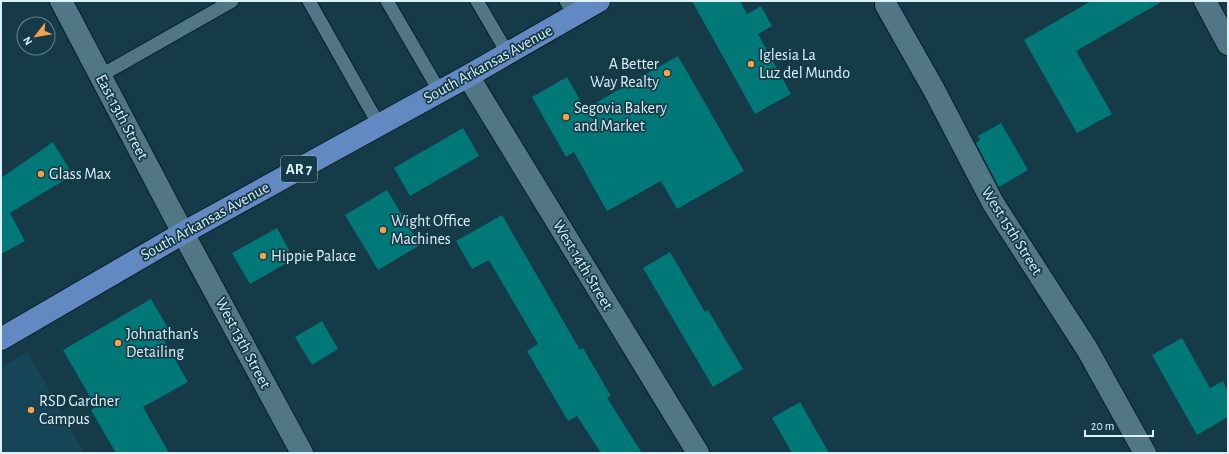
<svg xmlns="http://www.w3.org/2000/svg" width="1229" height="454" font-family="'Alegreya Sans',sans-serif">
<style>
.built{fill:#154556}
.building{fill:#007877}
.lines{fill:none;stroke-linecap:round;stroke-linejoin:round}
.lane-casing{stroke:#04202a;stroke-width:15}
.street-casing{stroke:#04202a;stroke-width:24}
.secondary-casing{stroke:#04202a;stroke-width:24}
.highway-casing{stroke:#04202a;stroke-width:24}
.lane{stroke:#517686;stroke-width:13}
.street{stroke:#517686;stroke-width:22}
.secondary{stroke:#517686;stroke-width:22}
.highway{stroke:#6389c3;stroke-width:22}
.poi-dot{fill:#f7a148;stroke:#153a48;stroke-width:1.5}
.labels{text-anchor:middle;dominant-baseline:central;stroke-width:3.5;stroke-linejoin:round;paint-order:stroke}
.shield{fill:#153a48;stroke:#a1bac5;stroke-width:1}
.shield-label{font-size:15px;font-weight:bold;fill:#ddf1fa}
.poi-label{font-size:16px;fill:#ddf1fa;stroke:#153a48;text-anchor:start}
.street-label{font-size:16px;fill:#ddf1fa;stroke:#153a48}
</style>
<rect width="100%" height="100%" fill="#153a48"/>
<path class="built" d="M28 352 84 453H1V367Z"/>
<path class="building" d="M692 1H740L747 14 761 6 772 26 758 34 791 94 755 114Z
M1091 1H1163L1076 51 1112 114 1077 133 1024 40Z
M678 56 744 171 677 209 661 181 607 211 574 152 566 157 532 97 567 77 585 109Z
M1001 123 1028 170 999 187 976 143 980 140 978 136Z
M463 128 479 156 410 196 394 168Z
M53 142 73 175 10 213 25 241 1 254V178Z
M387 190 420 245 378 270 345 215Z
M502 215 580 350 583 348 611 396 607 398 642 453H601L577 416 568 421 527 351 538 344 489 260 472 269 456 241Z
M277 228 294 259 250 284 232 253Z
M670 252 705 312 708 310 743 369 713 387 643 268Z
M151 299 172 335 164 340 188 382 143 407 169 453H116L91 410 96 407 63 350Z
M322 321 338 349 312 365 295 337Z
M1182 338 1210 388 1223 381 1228 391V417L1197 435 1152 355Z
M800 402 829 453H792L772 418Z"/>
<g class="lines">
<defs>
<path id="lane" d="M309 1 379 125
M387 1 440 92
M477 1 508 54
M566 1 574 15
M100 76 232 1"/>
<path id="street" d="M61 1 183 233 302 453
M886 5 933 88 993 203 1087 349 1145 453
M468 76 698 453"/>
<path id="secondary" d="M1205 1 1228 44"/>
<path id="highway" d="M1 339 183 233 468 76 599 1"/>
</defs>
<use href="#lane" class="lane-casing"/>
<use href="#street" class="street-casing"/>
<use href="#secondary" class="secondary-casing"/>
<use href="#highway" class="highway-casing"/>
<use href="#lane" class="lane"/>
<use href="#street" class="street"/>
<use href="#secondary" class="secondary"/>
<use href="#highway" class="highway"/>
</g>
<g class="poi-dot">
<circle cx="751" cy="64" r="4"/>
<circle cx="667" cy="73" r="4"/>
<circle cx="566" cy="117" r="4"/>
<circle cx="41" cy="174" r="4"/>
<circle cx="383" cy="230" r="4"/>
<circle cx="263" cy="256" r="4"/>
<circle cx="118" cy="343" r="4"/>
<circle cx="31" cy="410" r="4"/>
</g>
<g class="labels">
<rect class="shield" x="281" y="156" width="36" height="26" rx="3"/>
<g class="shield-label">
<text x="299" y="169">AR 7</text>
</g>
<g class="poi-label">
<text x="759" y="55">Iglesia La<tspan x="759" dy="18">Luz del Mundo</tspan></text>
<text x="659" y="64" text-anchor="end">A Better<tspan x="659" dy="18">Way Realty</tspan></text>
<text x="574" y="108">Segovia Bakery<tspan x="574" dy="18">and Market</tspan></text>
<text x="49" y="174">Glass Max</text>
<text x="391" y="221">Wight Office<tspan x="391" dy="18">Machines</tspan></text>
<text x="271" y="256">Hippie Palace</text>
<text x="126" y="334">Johnathan's<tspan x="126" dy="18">Detailing</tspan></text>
<text x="39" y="401">RSD Gardner<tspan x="39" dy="18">Campus</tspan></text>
</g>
<g class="street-label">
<text transform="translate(488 64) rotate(-29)">South Arkansas Avenue</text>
<text transform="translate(122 117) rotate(62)">East 13th Street</text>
<text transform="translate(205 221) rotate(-29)">South Arkansas Avenue</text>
<text transform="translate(1012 231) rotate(58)">West 15th Street</text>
<text transform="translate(583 265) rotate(59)">West 14th Street</text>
<text transform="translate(243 343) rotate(62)">West 13th Street</text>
</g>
</g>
<rect width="1229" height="454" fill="none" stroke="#ddf1fa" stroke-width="4"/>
<g transform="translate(36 36) rotate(239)"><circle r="19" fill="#153a48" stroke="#65838f"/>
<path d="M0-3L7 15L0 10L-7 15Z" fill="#f7a148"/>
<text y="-6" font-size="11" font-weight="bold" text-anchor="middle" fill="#ddf1fa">N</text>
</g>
<path d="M1085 430v6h68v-6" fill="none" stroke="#ddf1fa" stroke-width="2"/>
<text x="1091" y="430" font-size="12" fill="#ddf1fa" stroke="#153a48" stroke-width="3" paint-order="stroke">20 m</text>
</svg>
